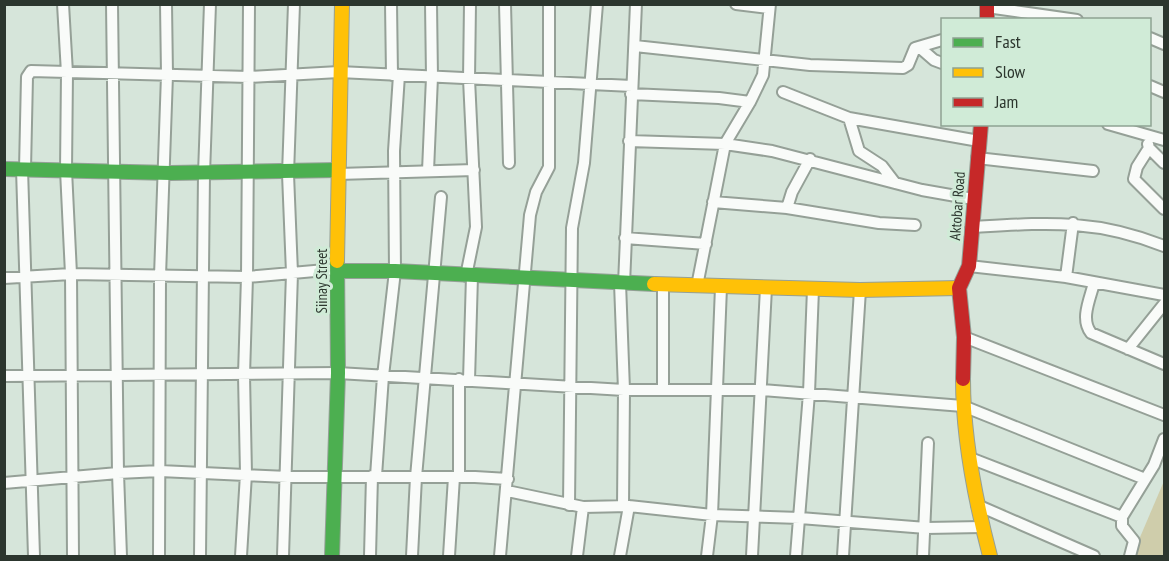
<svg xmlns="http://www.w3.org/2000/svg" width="1169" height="561" font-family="'PT Sans Narrow',sans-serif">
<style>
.green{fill:#cfcdab}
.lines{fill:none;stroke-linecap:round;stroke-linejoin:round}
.street-casing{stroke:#95a097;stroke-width:14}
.fast-casing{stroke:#95a097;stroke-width:16}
.slow-casing{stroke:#95a097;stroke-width:16}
.jam-casing{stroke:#95a097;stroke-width:16}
.street{stroke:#f9fbf9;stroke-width:10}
.fast{stroke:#4caf50;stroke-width:14}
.slow{stroke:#ffc107;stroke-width:14}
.jam{stroke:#c62828;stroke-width:14}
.labels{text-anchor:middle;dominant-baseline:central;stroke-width:6;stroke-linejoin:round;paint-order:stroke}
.street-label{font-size:15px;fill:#2c362e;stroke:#d0ebd7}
</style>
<rect width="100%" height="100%" fill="#d6e5da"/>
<path class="green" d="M1164 481V556H1132Z"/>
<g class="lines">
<defs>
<path id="street" d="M63 4 67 73 66 170 71 274 73 556
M391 4 392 75
M505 4 509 163
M736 4 769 8
M987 7 1077 20
M1150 38 1164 44
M635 46 810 65 903 68 908 65 915 48 942 40
M919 47 934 60 942 63
M1150 86 1164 92
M783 92 849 118 979 141
M631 94 719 98 750 102
M849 118 859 151 882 166 895 183
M1108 124 1164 140
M629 141 725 144 772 151 922 190 973 199
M1148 144 1149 148 1164 163
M1149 148 1137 167 1134 179 1164 209
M977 158 1093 171
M22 169 34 556
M25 169 27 77 31 71 249 77 339 72 632 86
M428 171 432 77 431 4
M338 174 474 170
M713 202 787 208 879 223 915 225
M787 208 792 192 810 159
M971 227C1045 223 1094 218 1164 246
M625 238 706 244
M969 266 1066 277 1164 295
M466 276 476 227 469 79 470 4
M1066 277 1073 223
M4 278 71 274 247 277 337 269
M620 283 624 390 623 506
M1094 283C1090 299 1080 319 1091 333L1164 364
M624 284 636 4
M663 285V390
M697 286 725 144 750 102 763 75 770 4
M964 337 1164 415
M1128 349 1164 304
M4 376 338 373 624 390H762L963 406 1145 479
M469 380 472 276
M970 458 1122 517
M376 476 383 376 395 271 394 151 399 75
M459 477V379
M4 483 118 473 112 4
M507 491 583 507 629 506 712 515 800 518 926 528 982 527
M569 505 572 228 584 163 597 4
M977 505 1094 556
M121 556 118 473 160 471 288 477H475L508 479
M159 556 160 276 167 75 166 4
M200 556 204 174 210 4
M241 556 246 474 244 375 247 277 249 4
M283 556 292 273 288 174 294 4
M370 556 372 476
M412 556 416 477 441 197
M449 556 454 477
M500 556 530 215 536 192 549 167V4
M577 556 583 507
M620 556 629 506
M707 556 712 515 721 287
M752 556 766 288
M796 556 809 393 813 289
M843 556 860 290
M923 556 928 443
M1130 556 1134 541 1122 526V517L1154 465 1164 439"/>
<path id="fast" d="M4 169 171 173 338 170
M337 271H395L654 284
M332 556 338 373 337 261"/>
<path id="slow" d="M337 261 342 4
M654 284 860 290 959 288
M963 379C963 438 975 499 990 556"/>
<path id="jam" d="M987 4V20
M963 379 964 337 959 288 969 266 981 124"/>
</defs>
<use href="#street" class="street-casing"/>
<use href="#fast" class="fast-casing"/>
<use href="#slow" class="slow-casing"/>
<use href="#jam" class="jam-casing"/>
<use href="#street" class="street"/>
<use href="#fast" class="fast"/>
<use href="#slow" class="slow"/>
<use href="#jam" class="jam"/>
</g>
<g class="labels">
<g class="street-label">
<text transform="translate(957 206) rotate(-86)">Aktobar Road</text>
<text transform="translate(321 281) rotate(-90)">Siinay Street</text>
</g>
</g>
<rect width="1169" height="561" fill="none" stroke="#2c362e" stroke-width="12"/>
<rect x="941" y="18" width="210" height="108" fill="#d0ebd7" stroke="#8ea393" stroke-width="1.5"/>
<rect x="953" y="38" width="30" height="9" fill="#4caf50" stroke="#8ea393" stroke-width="1.5"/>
<text x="995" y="48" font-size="18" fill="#2c362e">Fast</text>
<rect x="953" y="68" width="30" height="9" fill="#ffc107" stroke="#8ea393" stroke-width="1.5"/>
<text x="995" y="78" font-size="18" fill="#2c362e">Slow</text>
<rect x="953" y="98" width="30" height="9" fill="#c62828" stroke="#8ea393" stroke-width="1.5"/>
<text x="995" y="108" font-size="18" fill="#2c362e">Jam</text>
</svg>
